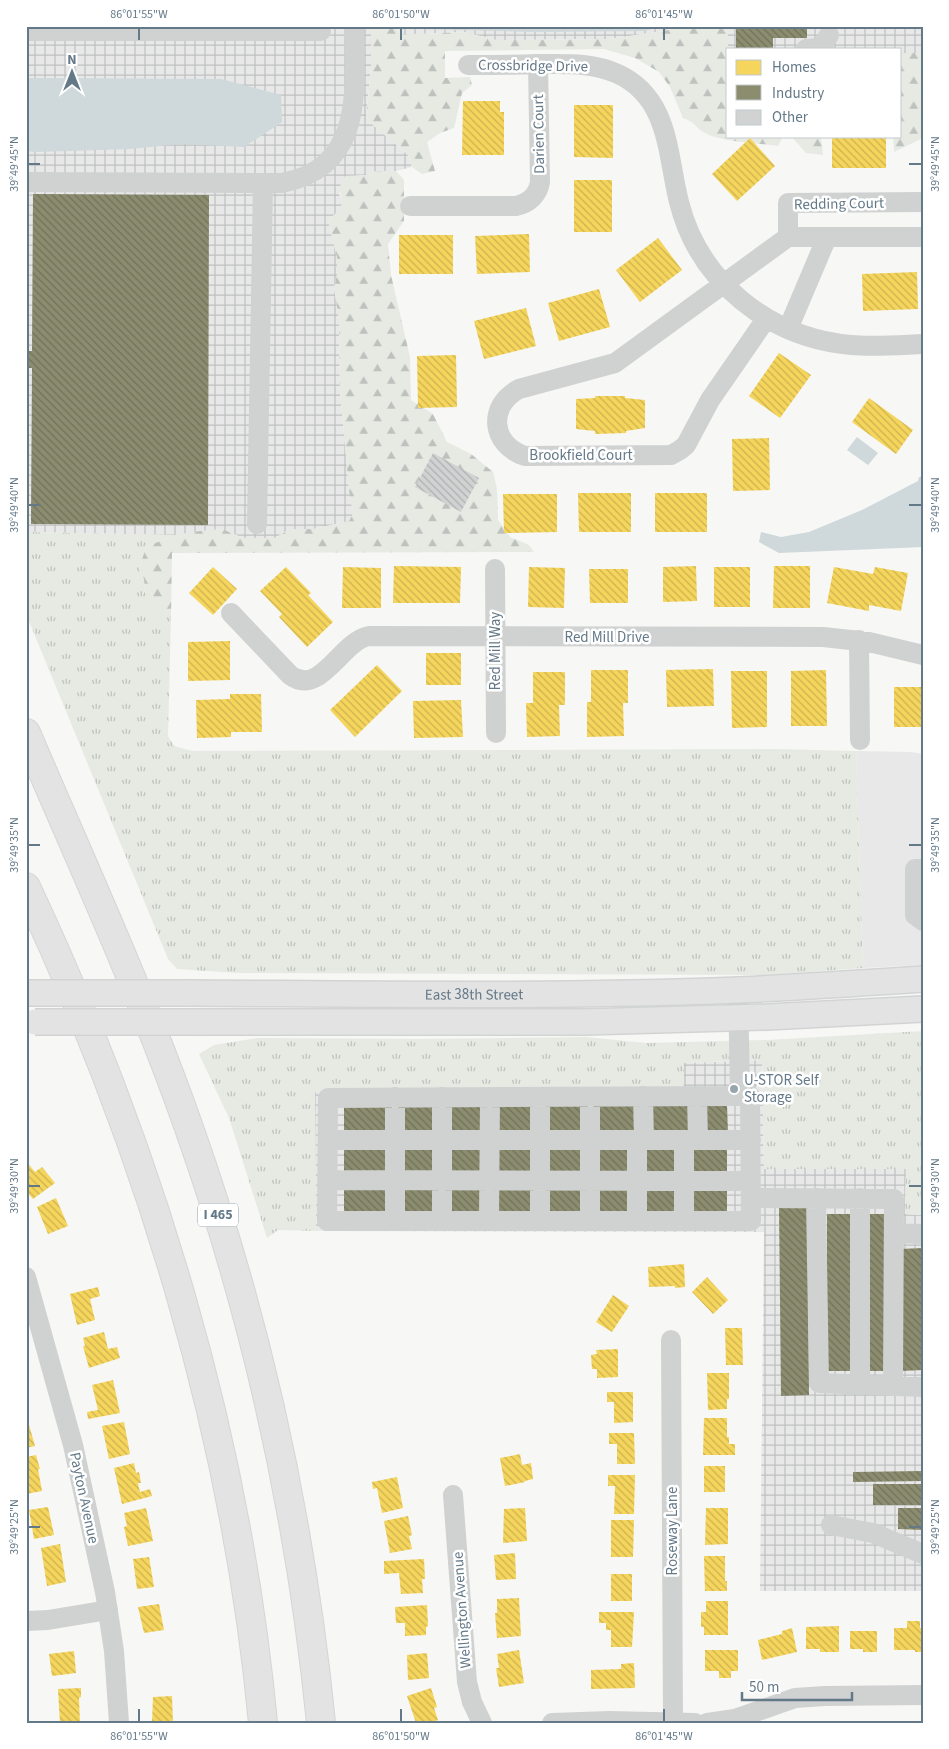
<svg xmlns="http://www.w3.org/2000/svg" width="949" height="1749" font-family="'Source Sans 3',sans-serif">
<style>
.built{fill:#e7e8e7}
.industrial{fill:url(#industrial-grid)}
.grass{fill:url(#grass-tufts)}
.forest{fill:url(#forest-firs)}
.water{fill:#cfd8da}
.homes{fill:url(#homes-back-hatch)}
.industry{fill:url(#industry-back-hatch)}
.building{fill:url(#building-back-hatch)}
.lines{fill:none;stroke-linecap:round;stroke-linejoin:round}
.major-casing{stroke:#d2d4d4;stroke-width:28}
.highway-casing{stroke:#d4d5d5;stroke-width:30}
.minor{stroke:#d0d2d2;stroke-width:20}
.major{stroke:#e3e3e3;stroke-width:25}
.highway{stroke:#e3e3e3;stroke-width:28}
.major-bridge-casing{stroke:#d2d4d4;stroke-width:28;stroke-linecap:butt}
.major-bridge{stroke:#e3e3e3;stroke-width:25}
.ticks{fill:none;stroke:#647988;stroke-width:2}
.poi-dot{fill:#97a5ae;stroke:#fff;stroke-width:2}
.labels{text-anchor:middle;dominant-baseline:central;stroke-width:5;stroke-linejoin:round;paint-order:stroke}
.shield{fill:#fff;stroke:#92a1ac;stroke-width:1}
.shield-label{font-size:14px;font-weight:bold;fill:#647988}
.street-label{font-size:15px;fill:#647988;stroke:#fff}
.poi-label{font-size:15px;fill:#647988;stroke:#fff;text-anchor:start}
.neatline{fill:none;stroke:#647988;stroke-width:2}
.ticks-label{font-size:12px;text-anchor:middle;fill:#647988}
</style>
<defs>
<pattern id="industrial-grid" width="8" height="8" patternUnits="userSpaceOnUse" patternTransform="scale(1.25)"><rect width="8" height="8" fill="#e7e8e7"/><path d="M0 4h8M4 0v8" fill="none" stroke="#bfc1c1"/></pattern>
<pattern id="grass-tufts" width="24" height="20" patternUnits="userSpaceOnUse" patternTransform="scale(1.25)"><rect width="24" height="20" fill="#e6eae3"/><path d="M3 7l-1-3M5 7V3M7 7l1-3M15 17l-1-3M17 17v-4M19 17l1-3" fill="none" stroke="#bec2be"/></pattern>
<pattern id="forest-firs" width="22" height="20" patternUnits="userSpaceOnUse" patternTransform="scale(1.25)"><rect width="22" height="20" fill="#e6eae3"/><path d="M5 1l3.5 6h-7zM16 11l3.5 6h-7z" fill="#bec2be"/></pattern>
<pattern id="homes-back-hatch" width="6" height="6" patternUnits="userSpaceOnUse" patternTransform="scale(1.25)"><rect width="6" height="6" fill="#f6d55c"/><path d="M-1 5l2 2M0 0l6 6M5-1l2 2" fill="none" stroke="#cbb252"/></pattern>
<pattern id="industry-back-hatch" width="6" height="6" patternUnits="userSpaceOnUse" patternTransform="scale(1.25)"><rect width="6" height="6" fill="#8c8c6e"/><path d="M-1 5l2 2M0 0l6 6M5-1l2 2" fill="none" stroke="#70725d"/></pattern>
<pattern id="building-back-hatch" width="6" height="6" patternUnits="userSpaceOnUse" patternTransform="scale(1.25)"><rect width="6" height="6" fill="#d1d3d3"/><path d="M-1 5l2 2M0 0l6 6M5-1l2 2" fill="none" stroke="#adb0b1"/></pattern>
</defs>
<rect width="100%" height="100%" fill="#f7f7f5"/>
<path class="built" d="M856 751 911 752 923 754V965L863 968Z"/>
<path class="industrial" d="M26 26H371V67L366 119 408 155 412 167 396 171H376L366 175 345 177 339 194 343 201 340 210 328 220 337 257V275L334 288 339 319 340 392 350 500 354 512 349 521 314 529H290L275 538H243L222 529 174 535 26 532Z
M397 26H686L676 29 610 39 496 40 464 32 400 35Z
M728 26H923V53H900V49H728Z
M762 1060 764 1169H906L905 1214 923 1215V1591H760L764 1232 316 1231 315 1092 684 1091V1063Z"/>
<path class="grass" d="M26 532 174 535 146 547 139 569 144 579 145 593 157 614H171L168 736 174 746 192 751 775 749 856 751 863 968 765 975 237 973 177 969 168 959 26 614Z
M923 1031V1215L905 1214 906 1169H764L762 1060H753L684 1063V1091L315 1092 316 1231 278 1230 267 1238 229 1118 199 1054 214 1045 258 1038 419 1039 587 1037 646 1043 767 1040Z"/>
<path class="forest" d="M371 26H396L400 35 464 32 496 40 610 39 676 29 686 26H728V136H783L778 146C759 143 721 142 705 133 696 129 696 122 683 118L670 87 659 72 635 58 604 49 445 51V78L470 77 472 85 462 93 454 128 440 133 427 142 435 171 422 174 412 167 408 155 366 119 371 67Z
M900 53H923V138L894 152 893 136H900Z
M791 136H823L821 137 823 155 806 153Z
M376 171H396L404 180V221L388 244 391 275 410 357 411 400 433 414 447 442 471 454 493 472 497 489 498 520 510 537 529 545 534 552 172 553 171 614H157L149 605 145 593 144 579 139 569 146 547 174 535 200 531 222 529 243 538H275L290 529H314L349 521 354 512 350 500 340 392 339 319 334 288 337 275V257L328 220 340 210 343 201C338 191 339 185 345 176L366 175Z"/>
<path class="water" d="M413 26H655L652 29 645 31 535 32 421 29Z
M26 78 221 79 281 95 282 122 244 147 180 144 130 149 35 152 26 151Z
M857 437 878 453 868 465 847 450Z
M923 476V547L779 553 759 542 761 532 781 537 809 532 862 510 918 481 919 477Z"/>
<path class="homes" d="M463 101H500V112H504V155H462Z
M574 105H613V158L574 157Z
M832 136H886V168H832Z
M750 138 775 166 737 201 712 174Z
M574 180H612V232H574Z
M529 234 530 272 477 274 475 236Z
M399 235H453V274H399Z
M658 238 682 270 640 302 616 270Z
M917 272 918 309 863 311 862 274Z
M599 289 610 327 559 341 548 303Z
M526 308 536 346 484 359 474 321Z
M779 353 811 375 780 418 749 396Z
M456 355 457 407 418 408 417 356Z
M595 396H625V398L645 400V428L626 431V433L595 434V431L576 429V399L595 398Z
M869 398 913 430 896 454 852 422Z
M769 438 770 490 733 491 732 439Z
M578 493H631V532H579Z
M655 493H707V532H655Z
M503 494H557V532L504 533Z
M394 566 461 567 460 603H393Z
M696 566 697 601 663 602V567Z
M774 566H810V608H773Z
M213 567 237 589 213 615 189 593Z
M286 567 311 593 308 595 333 622 307 647 279 617 282 614 260 591Z
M343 567 381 568V608H342Z
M529 567 565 568 564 608 528 607Z
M714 567H750V607H714Z
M834 567 873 574 875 567 908 573 901 611 869 605V611L827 603Z
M589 569H628V603H590Z
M230 641V680L188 681V642Z
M426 653H461V685H426Z
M377 665 402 691 355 737 330 710Z
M713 669 714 706 667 707 666 670Z
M591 670H628V703H623L624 736 587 737V702H591Z
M826 670 827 726H791V671Z
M731 671H767V727L732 728Z
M533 672H565V705H559L560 736 527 737 526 703H533Z
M894 687H923V727H894Z
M230 694H261L262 732H231V737L197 738 196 700 230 699Z
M461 700 463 737 414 738 413 701Z
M26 1161 35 1172 42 1167 55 1183 33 1199 26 1191Z
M56 1198 68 1226 48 1234 37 1207Z
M684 1264 685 1287 675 1288V1286L649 1287 648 1267Z
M707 1277 728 1300 713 1314 692 1292Z
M98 1287 100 1296 90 1299 95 1320 77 1325 70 1294Z
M613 1295 629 1306 612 1332 596 1322Z
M725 1328H742L743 1365H726Z
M104 1332 108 1349 117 1347 120 1358 89 1368 83 1346H85L83 1338Z
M618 1349V1377L597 1378V1369H592L591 1355 597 1354 596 1350Z
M707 1373H729V1399H727V1409L708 1410Z
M113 1380 120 1413 88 1419 87 1412 98 1410 92 1385Z
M607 1392H633V1422L614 1423V1402H607Z
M26 1414 35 1446 26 1448Z
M704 1418H727V1437H729V1444H735V1455H703Z
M124 1422 130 1454 109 1459 102 1426Z
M609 1433H634L635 1464H617V1444H609Z
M520 1454 522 1465 531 1463 533 1479 525 1481V1482L505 1486 500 1458Z
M36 1455 40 1469H38L42 1491 26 1494V1457Z
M134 1463 136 1473 139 1472 141 1483H138L140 1492 150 1489 152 1496 122 1504 114 1468Z
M704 1466H725V1492H704Z
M608 1475H635L634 1514H614L615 1486H608Z
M397 1477 403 1508 382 1513 377 1488 373 1489 372 1482Z
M48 1507 54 1535 34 1539 29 1510Z
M146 1508 153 1541 128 1546 124 1527 127 1526 124 1513Z
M525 1508 527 1541 503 1543 504 1509Z
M706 1508H728V1544L705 1545Z
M408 1516 412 1535 409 1536 412 1549 390 1553 384 1521Z
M611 1520H634L633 1557H611Z
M60 1544 66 1582 47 1586 41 1548Z
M515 1553 516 1579 496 1580 494 1555Z
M704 1556H725V1581H727V1591H705Z
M149 1557 154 1587 137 1589 133 1559Z
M424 1559 425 1579H422L423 1593 401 1594 399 1573 384 1574V1561Z
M611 1574H632V1601H611Z
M519 1598 521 1636 497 1638 495 1613H497V1599Z
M706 1601H728V1635H704V1627H701V1612H706Z
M159 1604 164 1630 144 1633 138 1607Z
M427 1605 428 1626 426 1627V1635L405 1636V1623H396L395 1607Z
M599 1612H634L632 1647H611V1630H606V1623H599Z
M907 1621H920V1628H923V1652H915V1650H894V1628H907Z
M839 1626V1652H820V1649H806V1627Z
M792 1628 797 1652 762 1660 758 1640 782 1634V1631Z
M850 1631H877V1652H863V1649H850Z
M519 1650 524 1683 499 1687 496 1668H499L497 1654Z
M705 1650H738V1671H731V1678H719V1671H705Z
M74 1651 76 1673 52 1676 49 1654Z
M427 1653 429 1678 408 1680 407 1655Z
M634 1663 635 1688 591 1689V1670L621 1669V1664Z
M81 1688V1697L79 1698 80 1723H60L58 1689Z
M431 1688 437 1707 434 1708 438 1720 429 1723H416L407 1696Z
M172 1696 173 1723H152L153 1697Z"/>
<path class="industry" d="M736 26H807V38H773V49H736Z
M33 194 209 195 208 525 31 524 32 368H27V351H32Z
M439 1105V1132H398V1106Z
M487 1105V1133H446V1106Z
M727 1105 728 1133H701L700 1106Z
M344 1106H392V1133H344Z
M492 1106H533V1133H492Z
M546 1106H588V1133H546Z
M593 1106H640V1133H593Z
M647 1106H694V1133H647Z
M344 1146H391V1173H344Z
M398 1146H439V1173H398Z
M445 1146H486V1173L445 1172Z
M492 1146H533V1173H492Z
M546 1146H587V1174L546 1173Z
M593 1146H633V1173H593Z
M640 1146H681V1173L640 1174Z
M727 1146V1174H687V1147Z
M344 1186H392L391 1214H344Z
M398 1186H439V1213H398Z
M492 1186 534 1187V1214H492Z
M445 1187H486V1214H445Z
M546 1187H588V1214H546Z
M593 1187H634V1214H593Z
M641 1187H681V1214H641Z
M687 1187H727V1214H687Z
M779 1207H808L809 1395 781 1396Z
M827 1214H853V1371H827Z
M867 1214H890L889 1371H867Z
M923 1248V1370L901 1371 900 1249Z
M923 1471V1481L853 1482V1472Z
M873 1484H923V1505H873Z
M898 1508H923V1530L898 1529Z"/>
<path class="building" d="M433 453 479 478 461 512 415 487Z"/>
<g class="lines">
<defs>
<g id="major">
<path id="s1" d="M188 993C371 994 555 997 738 990 800 987 861 983 923 979"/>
<path d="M199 1022H585L767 1017 923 1009"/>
</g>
<path id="highway" d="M26 733C82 864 142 994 189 1128 257 1320 301 1521 321 1723
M26 887C149 1149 236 1434 263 1723"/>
</defs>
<use href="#major" class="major-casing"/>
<use href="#highway" class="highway-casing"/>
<path class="minor" d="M175 26V31H321
M26 31H175
M806 49 821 48 829 35
M468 65C491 65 514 65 537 64 565 64 592 62 618 74 670 98 667 155 679 202 699 282 770 338 851 345 874 347 899 345 923 344
M26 182 282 183C364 167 355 92 354 26
M410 206H516C529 203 538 195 540 182L538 64
M788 237V203L923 202
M766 319 710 400 686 445 680 450 671 455 525 456C491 445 487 406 519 389L615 363 788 237H923
M788 329 827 237
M257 524 263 183
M495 569 496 733
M231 613 290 675C320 698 341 641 369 636L823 637 869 642 923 655
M859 640 860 740
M923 869H915V915L923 921
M738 990 740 1090 733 1096H744
M643 1096 644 1140
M697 1096 698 1140
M733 1096 328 1098 327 1221H751L750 1096
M395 1097V1221
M328 1140H751
M637 1140V1221
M684 1140V1221
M327 1180 751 1181
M751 1198 894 1199 893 1386
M816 1198 819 1383 923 1387
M860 1198V1385
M442 1221V1097
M489 1221 490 1097
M540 1221V1097
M590 1221V1097
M894 1233 923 1234
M26 1277 73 1445 105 1592 114 1651 119 1723
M671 1340 673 1722
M453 1495 467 1682 472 1702 482 1723
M831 1525 873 1533 923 1554
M26 1621 48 1620 108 1610
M552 1723 609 1721 695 1723
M707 1723 735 1719 795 1698 825 1696 923 1695"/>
<use href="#major" class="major"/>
<use href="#highway" class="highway"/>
<defs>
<path id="major-bridge" d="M26 993H188
M35 1022H199"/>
</defs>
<use href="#major-bridge" class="major-bridge-casing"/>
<use href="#major-bridge" class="major-bridge"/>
</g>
<path class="ticks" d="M139 28V40M401 28V40M664 28V40M28 164H40M909 164H922M28 505H40M909 505H922M28 845H40M909 845H922M28 1186H40M909 1186H922M28 1527H40M909 1527H922M139 1709V1722M401 1709V1722M664 1709V1722"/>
<circle class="poi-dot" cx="734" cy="1089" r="5"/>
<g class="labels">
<rect class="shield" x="198" y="1203.5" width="40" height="23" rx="4"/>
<g class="shield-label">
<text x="218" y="1215">I 465</text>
</g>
<g class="street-label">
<text transform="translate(533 66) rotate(1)">Crossbridge Drive</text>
<text transform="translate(539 134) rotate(-91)">Darien Court</text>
<text transform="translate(839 204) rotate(-1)">Redding Court</text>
<text x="581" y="455">Brookfield Court</text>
<text x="607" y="637">Red Mill Drive</text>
<text transform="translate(495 651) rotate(-90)">Red Mill Way</text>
<text stroke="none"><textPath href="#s1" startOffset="286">East 38th Street</textPath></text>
<text transform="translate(84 1498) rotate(78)">Payton Avenue</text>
<text transform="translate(672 1531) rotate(-90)">Roseway Lane</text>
<text transform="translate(462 1610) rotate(-94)">Wellington Avenue</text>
</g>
<g class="poi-label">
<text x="744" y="1080">U-STOR Self<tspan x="744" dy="17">Storage</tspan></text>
</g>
</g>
<rect width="949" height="1749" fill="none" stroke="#ffffff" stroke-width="55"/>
<rect x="726" y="48" width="175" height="90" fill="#ffffff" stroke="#c1c9cf"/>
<rect x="736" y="60" width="25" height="15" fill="#f6d55c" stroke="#c1c9cf"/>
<text x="772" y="72" font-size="15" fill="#647988">Homes</text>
<rect x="736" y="85" width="25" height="15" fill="#8c8c6e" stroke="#c1c9cf"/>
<text x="772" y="98" font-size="15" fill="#647988">Industry</text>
<rect x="736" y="110" width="25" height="15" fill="#d1d3d3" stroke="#c1c9cf"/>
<text x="772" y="122" font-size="15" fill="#647988">Other</text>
<g transform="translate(72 72)" stroke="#ffffff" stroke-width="4" paint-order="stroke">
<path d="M0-4L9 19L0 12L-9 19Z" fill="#647988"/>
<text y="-8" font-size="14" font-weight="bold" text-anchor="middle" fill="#647988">N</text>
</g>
<path d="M742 1692v8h110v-8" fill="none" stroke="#647988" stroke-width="2.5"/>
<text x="749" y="1692" font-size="15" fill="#647988" stroke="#ffffff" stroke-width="4" paint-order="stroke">50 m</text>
<rect x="28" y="28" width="894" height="1694" class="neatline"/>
<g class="ticks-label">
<text x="139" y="18">86°01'55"W</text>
<text x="401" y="18">86°01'50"W</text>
<text x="664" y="18">86°01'45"W</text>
<text transform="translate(14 164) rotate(-90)" y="4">39°49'45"N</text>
<text transform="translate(935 164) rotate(-90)" y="4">39°49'45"N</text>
<text transform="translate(14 505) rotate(-90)" y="4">39°49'40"N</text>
<text transform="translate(935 505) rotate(-90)" y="4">39°49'40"N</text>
<text transform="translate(14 845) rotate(-90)" y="4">39°49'35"N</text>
<text transform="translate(935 845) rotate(-90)" y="4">39°49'35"N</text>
<text transform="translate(14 1186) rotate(-90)" y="4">39°49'30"N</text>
<text transform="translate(935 1186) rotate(-90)" y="4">39°49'30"N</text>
<text transform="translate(14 1527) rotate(-90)" y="4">39°49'25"N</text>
<text transform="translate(935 1527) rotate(-90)" y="4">39°49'25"N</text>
<text x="139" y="1740">86°01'55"W</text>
<text x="401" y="1740">86°01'50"W</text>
<text x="664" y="1740">86°01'45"W</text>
</g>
</svg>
